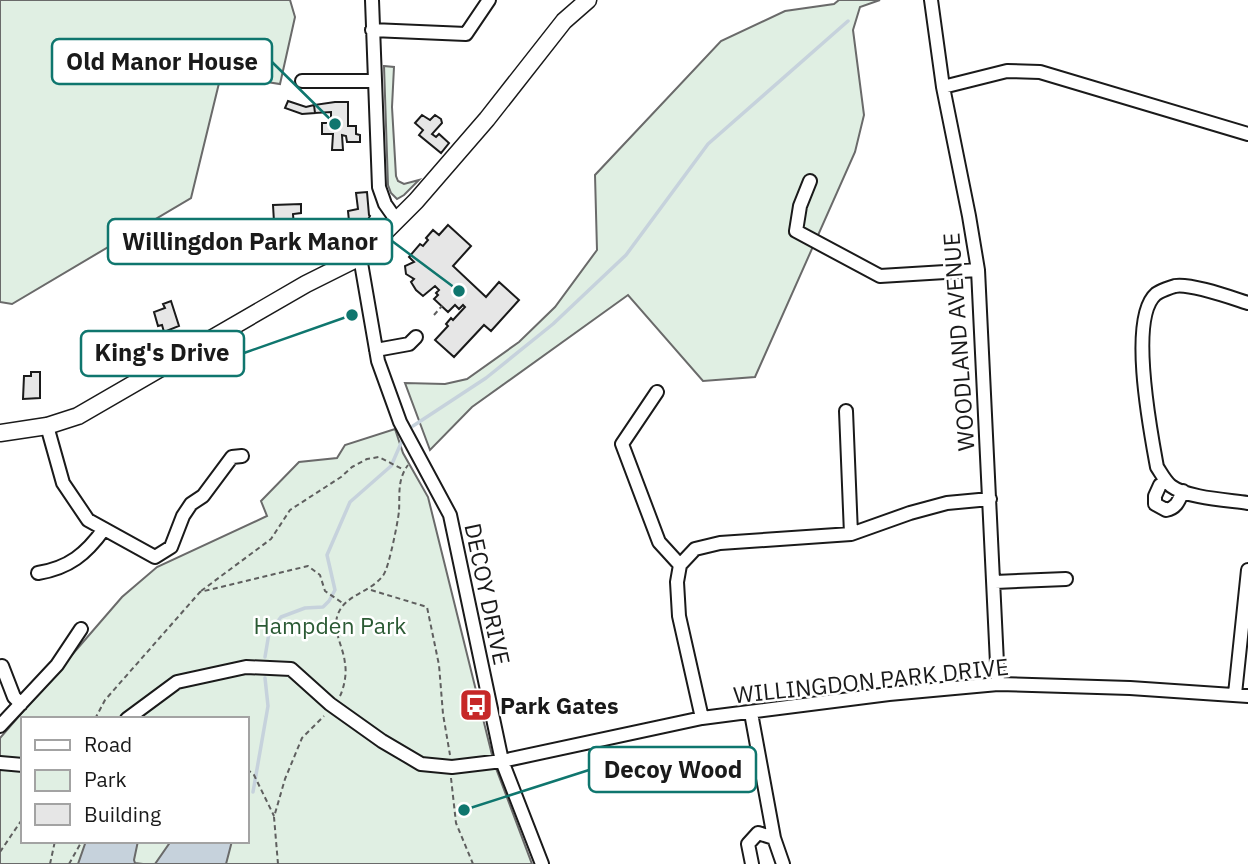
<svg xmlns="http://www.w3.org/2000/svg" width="1248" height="864" font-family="'IBM Plex Sans',sans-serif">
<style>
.green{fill:#e0efe3;stroke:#6a6a6a;stroke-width:2;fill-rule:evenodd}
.water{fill:#c6d2dc;stroke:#6a6a6a;stroke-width:2}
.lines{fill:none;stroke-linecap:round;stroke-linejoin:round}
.stream{stroke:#c6d2dc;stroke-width:3.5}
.building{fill:#e6e6e6;stroke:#1a1a1a;stroke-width:2}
.minor-casing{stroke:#1a1a1a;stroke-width:16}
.major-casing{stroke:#1a1a1a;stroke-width:19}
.path{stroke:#5f5f5f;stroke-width:2;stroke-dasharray:5 3.5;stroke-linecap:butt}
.minor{stroke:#fff;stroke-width:12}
.major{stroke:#fff;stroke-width:16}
.labels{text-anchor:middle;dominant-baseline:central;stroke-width:5;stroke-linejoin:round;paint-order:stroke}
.street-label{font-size:23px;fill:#1a1a1a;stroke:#fff}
.park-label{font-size:23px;fill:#2b5a34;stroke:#fff}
.poi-label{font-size:23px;font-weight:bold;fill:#1a1a1a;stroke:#fff;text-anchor:start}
.leader{fill:none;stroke:#0f766e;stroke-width:2.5}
.callout-dot{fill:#0f766e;stroke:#fff;stroke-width:2.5}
.callout{fill:#fff;stroke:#0f766e;stroke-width:2.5}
.callout-label{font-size:24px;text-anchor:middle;font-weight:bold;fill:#1a1a1a}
</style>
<rect width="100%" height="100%" fill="#fff"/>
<path class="green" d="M0 0H290L295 17 280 84 221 75 191 198 12 304 0 302Z
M839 0H880L860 7 853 30 864 115 855 152 755 377 703 381 628 295 472 407 430 450 405 383 445 384 467 379 519 342 555 307 597 250 595 175 721 41 785 11 834 4Z
M384 66 394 67 392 107 396 176 398 181 404 184 419 180 404 195 397 199 391 193 388 185Z
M395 429 403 453 428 497 494 763 532 864H0V738L122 597 157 567 267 516 261 501 299 462 337 458 345 445ZM23 719H247V841H23Z"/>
<path class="water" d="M86 841H138L134 860 135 863 143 864H78Z
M171 841H232L226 864H155Z"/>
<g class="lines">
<path class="stream" d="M413 426 486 378 553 324 626 255 708 144 848 21
M265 657 269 633 281 617 305 608 323 607 329 601 335 590 327 555 350 502 391 466 402 441
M253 792 268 706 265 678"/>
</g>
<path class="building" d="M288 101 306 107 314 105 315 113 302 114 285 108Z
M335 102H348V126H356V134L360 135V142H347L346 136 342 135 343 150H332L333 134H322V123H331V112L315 113 314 105Z
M422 115 430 120 435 115 441 119 442 123 432 134 436 137 439 134 449 143 441 153 419 135 423 130 415 123Z
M367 192 369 215 370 216 367 221 364 219 349 221 348 211 358 209 356 193Z
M301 204V213L293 214 294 227 278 228 276 221 274 222 273 205Z
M448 225 471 246 453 266 486 297 499 282 519 300 491 331 484 325 454 357 435 340 448 326 446 324 451 318 453 320 465 307 463 305 459 309 455 305 448 312 434 299 438 295 436 293 439 290 435 286 423 296 416 290 411 282 414 279 406 274 405 266 414 262 409 257 420 244 423 246 428 240 426 238 433 230 439 235Z
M171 301 179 326 164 332 162 325 158 326 154 312 165 308 163 304Z
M31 372H40V398L23 399 24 376H31Z"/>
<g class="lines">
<defs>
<path id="minor" d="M372 0 379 187 385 204 397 221
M931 0 943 87 969 216 978 270 998 684
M372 30 466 34 489 0
M302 81H374
M943 87 1007 71 1040 72 1248 134
M810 181 800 206 796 231 880 276 978 270
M360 257 378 361 400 422 450 515 502 761 542 864
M1248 303C1232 298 1190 283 1175 286 1171 287 1160 291 1156 294 1128 318 1151 434 1157 467 1161 473 1165 481 1171 486 1187 498 1228 500 1248 503
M376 350 409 344 416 337
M657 392 622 444 659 542 680 565
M846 411 851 534
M47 426 63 483 88 520 155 557 171 547 183 516 191 504 203 496 232 457 242 456
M1166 482 1160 485 1155 496V504L1166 510C1177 508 1179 500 1183 491
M38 573C69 568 86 554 104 529
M995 582 1066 579
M2 666 14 697 21 704
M1235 694 1248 570
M751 713 774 838 783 864
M702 718 679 616 677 582 680 565 695 549 720 543 851 534 910 513 947 503 990 499
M127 719 177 682 246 667 291 669 330 704 382 741 421 764 452 767 502 761 702 718 889 694 998 684 1130 688 1248 696
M0 726 57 665 81 629
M0 763 23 765
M752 864 748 844 758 833 774 838"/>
<path id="major" d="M0 433 47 426 78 416 306 284 360 257 416 201 487 119 564 21 588 0"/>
</defs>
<use href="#minor" class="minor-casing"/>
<use href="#major" class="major-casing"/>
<path class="path" d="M434 315 442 306
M371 590 427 607 439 665 443 714 450 755
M201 591 271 539 290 510 341 477 352 467 367 459 379 457 404 470
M340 696C344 688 347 673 345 664 344 648 333 633 337 617 343 594 372 593 384 574 389 566 398 522 399 511 400 494 397 480 408 465
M95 719 105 700 200 592 308 566 320 575 325 591 344 604
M247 769 254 775 274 816
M451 778 456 823 473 864
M0 852 23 818
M50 864 55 841
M69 864 82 841
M278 864 274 817 285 779 302 738 324 716"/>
<use href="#minor" class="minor"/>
<use href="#major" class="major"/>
</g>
<defs>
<symbol id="bus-square" viewBox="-11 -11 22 22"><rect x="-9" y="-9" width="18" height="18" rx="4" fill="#c62828" stroke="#fff"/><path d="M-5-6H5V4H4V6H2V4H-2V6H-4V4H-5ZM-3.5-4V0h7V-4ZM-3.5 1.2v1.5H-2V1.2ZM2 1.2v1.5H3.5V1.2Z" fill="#fff"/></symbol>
</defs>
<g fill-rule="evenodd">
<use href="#bus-square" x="457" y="686" width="38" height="38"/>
</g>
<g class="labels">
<g class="street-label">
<text transform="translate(958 342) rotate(-94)">WOODLAND AVENUE</text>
<text transform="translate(488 594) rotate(78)">DECOY DRIVE</text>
<text transform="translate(871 680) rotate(-6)">WILLINGDON PARK DRIVE</text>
</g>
<g class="park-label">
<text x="330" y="625">Hampden Park</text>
</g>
<g class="poi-label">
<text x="500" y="705">Park Gates</text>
</g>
</g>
<path class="leader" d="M335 124L272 62M459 291L392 241M352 315L244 353M464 810L589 770"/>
<g class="callout-dot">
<circle cx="335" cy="124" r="7"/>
<circle cx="459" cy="291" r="7"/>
<circle cx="352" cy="315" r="7"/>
<circle cx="464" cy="810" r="7"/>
</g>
<g class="callout">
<rect x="52" y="39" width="220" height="45" rx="7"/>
<rect x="108" y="219" width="284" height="45" rx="7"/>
<rect x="81" y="331" width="163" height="45" rx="7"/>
<rect x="589" y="747" width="167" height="45" rx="7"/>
</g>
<g class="callout-label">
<text x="162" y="70">Old Manor House</text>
<text x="250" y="250">Willingdon Park Manor</text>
<text x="162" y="361">King's Drive</text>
<text x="673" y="778">Decoy Wood</text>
</g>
<rect x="21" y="717" width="228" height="126" fill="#ffffff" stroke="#a3a3a3" stroke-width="2"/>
<rect x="35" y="740" width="35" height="10" fill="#ffffff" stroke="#a3a3a3" stroke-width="2"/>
<text x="84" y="752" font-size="21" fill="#1a1a1a">Road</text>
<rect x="35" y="770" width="35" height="21" fill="#e0efe3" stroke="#a3a3a3" stroke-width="2"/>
<text x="84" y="787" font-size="21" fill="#1a1a1a">Park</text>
<rect x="35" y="804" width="35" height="21" fill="#e6e6e6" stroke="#a3a3a3" stroke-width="2"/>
<text x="84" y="822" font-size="21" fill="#1a1a1a">Building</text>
</svg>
